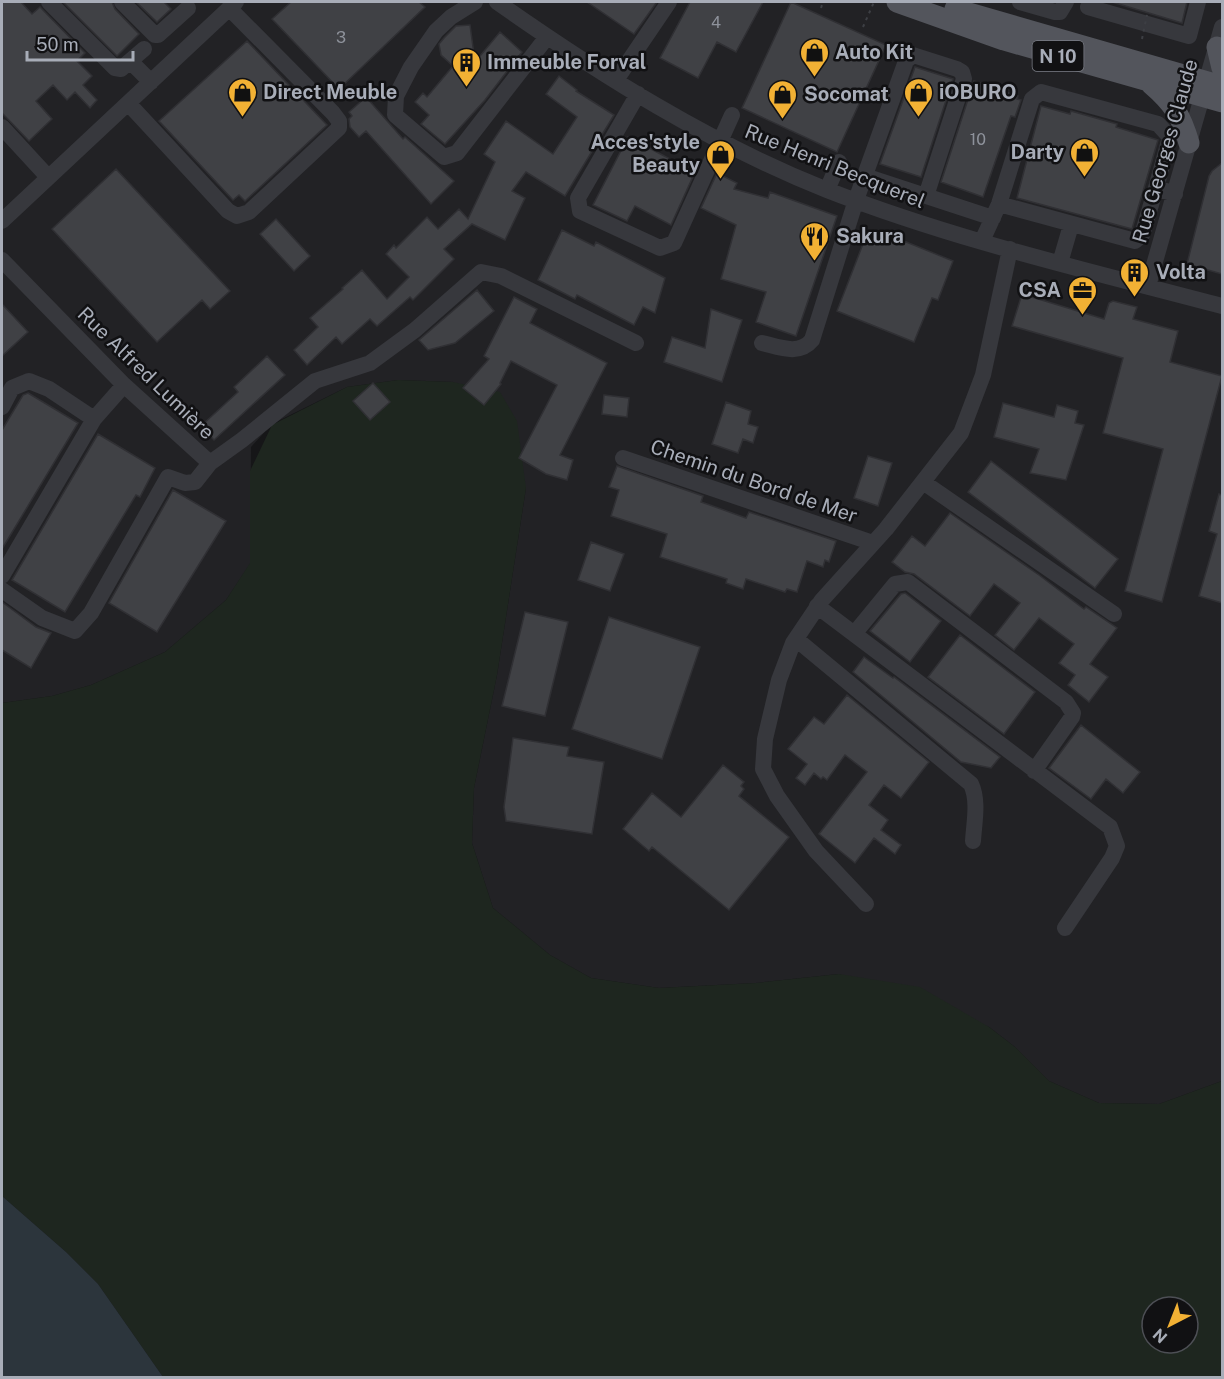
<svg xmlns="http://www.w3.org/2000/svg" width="1224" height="1379" font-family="'Public Sans',sans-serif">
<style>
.built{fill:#222225}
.green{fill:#1e261f;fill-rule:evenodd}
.water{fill:#2c353c}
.building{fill:#404145;stroke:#303034;stroke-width:1.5}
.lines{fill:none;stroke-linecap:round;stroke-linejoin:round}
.path{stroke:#3d3f44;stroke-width:2;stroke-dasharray:3 4.5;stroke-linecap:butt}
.minor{stroke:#37383d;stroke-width:16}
.major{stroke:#53555c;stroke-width:21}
.path-bridge{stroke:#3d3f44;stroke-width:2;stroke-dasharray:3 4.5;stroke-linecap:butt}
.labels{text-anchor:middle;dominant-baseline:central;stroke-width:5;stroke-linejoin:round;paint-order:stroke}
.number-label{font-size:16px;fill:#8e929b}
.shield{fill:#111113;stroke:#7b7e86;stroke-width:1.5}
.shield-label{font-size:18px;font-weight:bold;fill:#a8adb8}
.poi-label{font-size:20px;font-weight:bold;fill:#a8adb8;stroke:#111113;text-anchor:start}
.street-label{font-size:20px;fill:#a8adb8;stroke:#111113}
</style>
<rect width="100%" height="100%" fill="#161618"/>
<path class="built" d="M2 2H1222V1081L1159 1104 1099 1103 1049 1081 1015 1047 989 1027 839 974 756 983 659 988 591 978 550 955 493 908 472 843 474 788 497 675 526 488 453 382 398 380 347 387 272 424 251 447 250 564 226 600 165 652 91 685 52 696 2 703Z"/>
<path class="green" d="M398 380 453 382 500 392 517 421 526 488 497 675 474 788 472 843 493 908 550 955 591 978 659 988 756 983 839 974 920 987 989 1027 1015 1047 1049 1081 1099 1103 1159 1104 1222 1081V1377H163L98 1284 66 1252 2 1196V703L52 696 91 685 165 652 226 600 250 563V471L272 425 347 387ZM1152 1307H1188V1343H1152Z"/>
<path class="water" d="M2 1196 66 1252 98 1284 163 1377H2Z"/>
<path class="building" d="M2 2H21L32 14 40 7 85 53 77 61 92 76 83 85 97 100 90 108 75 92 67 100 53 85 36 101 52 119 29 141 2 113Z
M63 2H112L115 9 139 34 117 56Z
M136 2H164L171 9 157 22Z
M291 2H419L425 7 339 89 272 19Z
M587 2H657L634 34Z
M690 2H763L736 52 717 42 698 78 660 58Z
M791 2 886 45 837 152 742 108Z
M1112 2H1187L1182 23Z
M470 25 475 62 500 32 522 52 485 100 445 144 421 124 429 115 415 102 423 93 427 97 453 66 441 55 439 44 444 38 456 26Z
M247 41 327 125 245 201 239 195 233 200 159 121Z
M915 67 953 79 921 177 880 164Z
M559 76 577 90 576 91 614 115 565 196 526 172 512 191 525 198 505 240 472 224 444 249 454 259 413 300 410 297 377 326 370 319 342 344 336 337 307 365 294 350 318 327 310 318 343 289 342 288 362 270 387 299 409 277 386 254 394 245 396 248 427 217 438 229 459 209 468 219 495 162 484 154 506 121 553 154 577 117 546 94Z
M974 81 1018 96 1017 99 1021 100 1015 117 1011 116 983 197 941 182Z
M366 97 403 139 405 137 454 181 431 204 366 131 359 137 350 127 349 119 352 116 349 112Z
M1041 106 1070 114 1071 111 1117 124 1116 127 1158 140 1132 229 1017 198Z
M628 137 695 172 671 225 635 206 627 221 593 205Z
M1222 163V274L1187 264 1209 176 1212 171Z
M116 169 230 291 210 309 202 300 157 342 52 229Z
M717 173 737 183 734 189 768 198 770 192 837 216 796 336 756 322 766 292 721 279 736 225 701 208Z
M276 219 310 256 294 271 260 234Z
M562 230 594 246 596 242 665 278 655 313 643 307 634 325 577 295 575 299 538 280Z
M868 231 892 241 894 237 953 261 938 300 932 298 914 342 837 311Z
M477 290 494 311 455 343 428 350 419 340Z
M1022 294 1104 319 1109 303 1113 301 1137 307 1133 319 1178 331 1170 362 1222 376 1162 602 1125 591 1163 449 1103 433 1123 358 1012 326Z
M514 297 537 309 530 323 607 363 560 455 573 460 567 480 546 474 519 458 557 385 511 361 500 383 501 384 484 405 463 388 489 359 484 356Z
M2 304 28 332 2 356Z
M711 309 742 320 722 382 664 362 672 337 705 348Z
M267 356 285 375 214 440 201 426 238 392 234 387Z
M373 383 390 402 370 420 353 401Z
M28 393 78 423 2 549V430L23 395Z
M604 395 629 398 627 417 602 414Z
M726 402 751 411 748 424 758 427 753 443 743 439 738 453 712 444Z
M1003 403 1054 417 1057 405 1078 411 1075 423 1084 425 1066 480 1030 473 1039 449 994 437Z
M98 434 155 468 140 497 136 495 65 612 12 580Z
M868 456 892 463 878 506 854 498Z
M991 461 1118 559 1095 588 968 492Z
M617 466 703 496 701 502 707 504 746 518 749 512 836 541 829 562 825 560 823 567 807 561 797 592 787 589 785 592 746 579 743 589 726 583 727 579 660 557 667 534 611 516 619 490 609 487Z
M173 490 226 521 157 632 109 603Z
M1219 494 1222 495V603L1199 596 1217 534 1209 531Z
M950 513 1039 575 1084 609 1086 607 1117 628 1090 664 1108 677 1089 702 1068 685 1075 675 1059 663 1074 644 1039 618 1014 650 995 635 1020 603 994 584 970 616 914 574 905 572 892 562 912 536 925 546Z
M591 542 624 554 610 591 578 580Z
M905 593 941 621 910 662 870 631 901 594Z
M2 602 36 627 51 633 31 668 2 650Z
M525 612 568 622 545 716 502 706Z
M609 617 700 647 662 759 572 729Z
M960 635 1035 692 1004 734 928 677Z
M864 657 893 678 894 677 1000 757 991 768 961 762 853 672Z
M847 695 929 762 901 798 884 785 869 805 888 820 881 830 901 845 895 854 874 838 855 863 819 834 867 772 845 755 827 780 823 777 821 779 814 773 805 785 796 778 807 764 788 749 814 717 824 724Z
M1081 725 1140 772 1123 793 1106 779 1091 799 1049 768Z
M513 738 569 747 567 756 604 762 592 834 506 821 504 807Z
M723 765 744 782 741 786 744 789 739 796 789 837 729 910 652 847 649 851 623 829 652 793 681 817Z"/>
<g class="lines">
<path class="path" d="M821 8 823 2
M863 27 874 2"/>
<path class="minor" d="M49 2 115 68 121 69 130 61 151 82
M122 2 155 35H158L188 8
M475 2 451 17 436 31 411 67 396 96 395 115 444 157 457 153 547 37
M497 2C601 75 709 143 827 190 955 240 1090 271 1222 306
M1020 2 1055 12H1060L1066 2
M1088 7 1189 36 1198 2
M130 61 144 49
M616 80 669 2
M638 94 578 198 580 211 660 248 674 243 732 115
M128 103 228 211 237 216 249 212 339 128V121L333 113 229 8
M2 127 48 177
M865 176 993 218
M827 190 839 162
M999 204 1135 241 1142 235 1156 188
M2 221 236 2
M982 241 999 204 1032 99 1041 92 1158 124 1170 137 1156 188 1175 194
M2 260 124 385 210 463 242 440 315 381 370 363 415 330 481 272 501 276 636 343
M1060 263 1071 225
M1148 286 1222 27
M762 343C779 347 799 356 812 340L856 200 906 61 913 55 957 69 962 72 964 79 926 196
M2 407 12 388 29 381 49 389 94 419
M623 458 873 543
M923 482 1114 614
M2 576 94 419 124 385
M2 590 42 618 75 631 91 613 168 477 185 483 195 482 210 463
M817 606 1110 827 1117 846 1112 858 1065 928
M854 634 895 584 908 582 1066 702 1073 713 1072 717 1034 771
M796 639 971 784C979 801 974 823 973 841
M866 904 816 851 777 796 763 769 765 739 779 680 793 643 822 600 886 529 961 433 983 375 1010 249"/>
<path class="major" d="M897 2 1004 40 1222 102
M955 9 1222 86
M1217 47 1222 68
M1151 84C1173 103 1181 115 1189 143"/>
<path class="path-bridge" d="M1142 39 1147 15"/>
</g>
<defs>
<symbol id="shop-pin" viewBox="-11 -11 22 30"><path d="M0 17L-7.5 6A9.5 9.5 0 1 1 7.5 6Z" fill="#f2b134" stroke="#111113"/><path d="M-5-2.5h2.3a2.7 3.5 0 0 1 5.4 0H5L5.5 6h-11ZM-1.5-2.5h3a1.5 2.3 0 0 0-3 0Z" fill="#111"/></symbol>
<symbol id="building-pin" viewBox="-11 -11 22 30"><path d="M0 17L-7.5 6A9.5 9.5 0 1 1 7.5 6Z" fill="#f2b134" stroke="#111113"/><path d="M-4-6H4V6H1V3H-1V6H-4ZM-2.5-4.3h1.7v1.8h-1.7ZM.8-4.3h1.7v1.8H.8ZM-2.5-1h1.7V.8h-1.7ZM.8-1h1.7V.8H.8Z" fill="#111"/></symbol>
<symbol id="restaurant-pin" viewBox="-11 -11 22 30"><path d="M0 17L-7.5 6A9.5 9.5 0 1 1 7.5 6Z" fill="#f2b134" stroke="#111113"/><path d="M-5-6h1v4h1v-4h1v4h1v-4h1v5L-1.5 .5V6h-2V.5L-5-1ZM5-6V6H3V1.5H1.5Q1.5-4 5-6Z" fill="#111"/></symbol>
<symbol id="office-pin" viewBox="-11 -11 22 30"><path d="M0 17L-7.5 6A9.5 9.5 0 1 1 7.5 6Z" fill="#f2b134" stroke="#111113"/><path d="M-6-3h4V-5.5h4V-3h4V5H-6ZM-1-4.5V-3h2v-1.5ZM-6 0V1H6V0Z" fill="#111"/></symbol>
</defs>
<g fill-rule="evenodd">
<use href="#shop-pin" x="798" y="36" width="33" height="45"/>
<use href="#building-pin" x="450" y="46" width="33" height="45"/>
<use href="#shop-pin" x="226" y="76" width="33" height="45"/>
<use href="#shop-pin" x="902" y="76" width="33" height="45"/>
<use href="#shop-pin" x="766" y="78" width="33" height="45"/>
<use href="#shop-pin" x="1068" y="136" width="33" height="45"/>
<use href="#shop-pin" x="704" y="138" width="33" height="45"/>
<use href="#restaurant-pin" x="798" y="220" width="33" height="45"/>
<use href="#building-pin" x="1118" y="256" width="33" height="45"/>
<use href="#office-pin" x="1066" y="274" width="33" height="45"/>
</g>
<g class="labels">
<g class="number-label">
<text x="716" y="22">4</text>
<text x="341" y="37">3</text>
<text x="978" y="139">10</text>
</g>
<rect class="shield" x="1032.5" y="41" width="51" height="30" rx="4.5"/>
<g class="shield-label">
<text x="1058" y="56">N 10</text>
</g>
<g class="poi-label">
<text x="835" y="52">Auto Kit</text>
<text x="487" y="62">Immeuble Forval</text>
<text x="263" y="92">Direct Meuble</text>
<text x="939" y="92">iOBURO</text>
<text x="804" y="94">Socomat</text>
<text x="700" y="142" text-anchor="end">Acces'style<tspan x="700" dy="23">Beauty</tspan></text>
<text x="1064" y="152" text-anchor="end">Darty</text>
<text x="836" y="236">Sakura</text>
<text x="1156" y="272">Volta</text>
<text x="1061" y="290" text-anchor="end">CSA</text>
</g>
<g class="street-label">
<text transform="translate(1165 151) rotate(-74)">Rue Georges Claude</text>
<text transform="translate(835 166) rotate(22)">Rue Henri Becquerel</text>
<text transform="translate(146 373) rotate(44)">Rue Alfred Lumière</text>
<text transform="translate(754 481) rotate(19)">Chemin du Bord de Mer</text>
</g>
</g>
<rect width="1224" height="1379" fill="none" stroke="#a8adb8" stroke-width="6"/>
<g transform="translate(1170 1325) rotate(222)"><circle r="28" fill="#111113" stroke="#4d4f55" stroke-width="1.5"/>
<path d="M0-4.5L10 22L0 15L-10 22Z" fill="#f2b134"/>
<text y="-9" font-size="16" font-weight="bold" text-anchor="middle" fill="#a8adb8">N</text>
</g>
<path d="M27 51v9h106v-9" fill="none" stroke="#a8adb8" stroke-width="3"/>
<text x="36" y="51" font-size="18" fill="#a8adb8" stroke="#111113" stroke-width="4.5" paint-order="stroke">50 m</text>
</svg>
